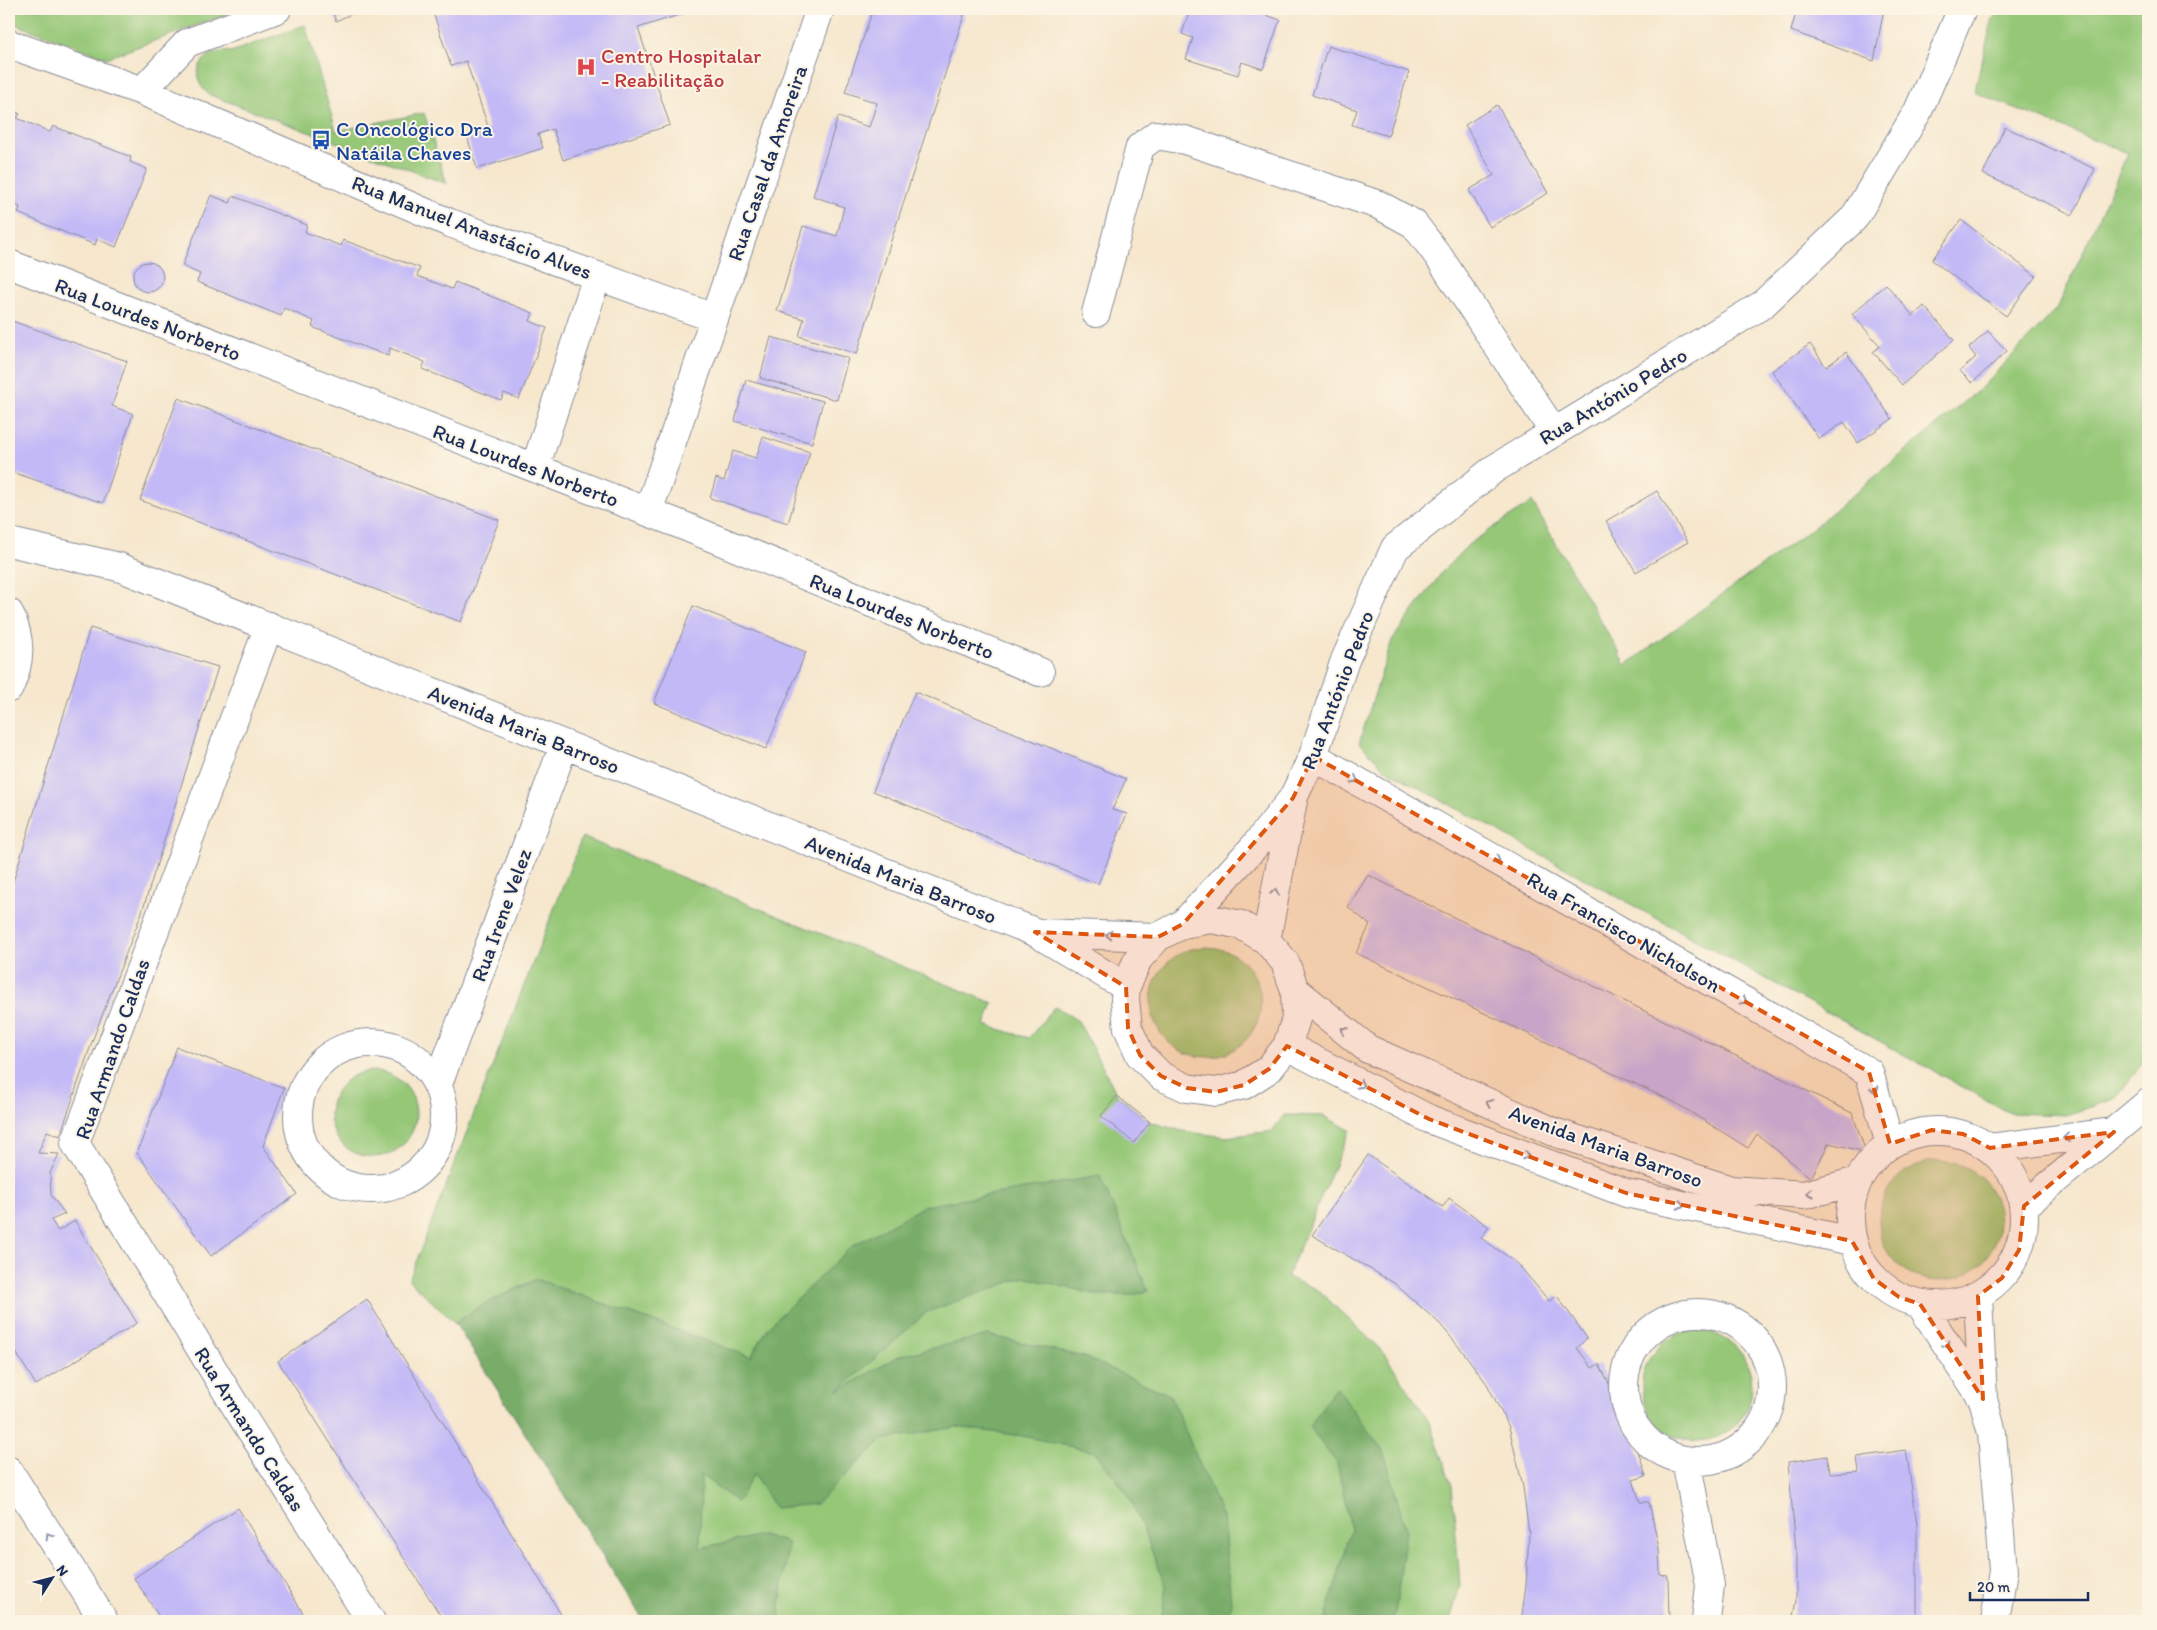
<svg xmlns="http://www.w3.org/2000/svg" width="2157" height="1630" font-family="Itim,sans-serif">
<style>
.green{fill:#95c777;stroke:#587b6a}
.forest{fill:#78ac68;stroke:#4a6e63}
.building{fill:#c3b9f7}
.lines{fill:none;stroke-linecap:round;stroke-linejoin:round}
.minor-casing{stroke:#888b96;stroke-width:30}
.minor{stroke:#fff;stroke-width:28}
.oneway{stroke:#8d97ae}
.marked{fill:#de5710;fill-opacity:0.2;stroke:#de5710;stroke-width:4;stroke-dasharray:10 6;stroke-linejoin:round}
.labels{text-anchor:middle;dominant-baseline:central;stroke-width:4;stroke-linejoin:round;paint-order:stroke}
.health-label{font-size:21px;fill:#be3a42;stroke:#fcf5e5;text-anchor:start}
.transit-label{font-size:21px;fill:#164399;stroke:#fcf5e5;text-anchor:start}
.street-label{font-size:21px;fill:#1b2f5e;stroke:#fcf5e5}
</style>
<rect width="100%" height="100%" fill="#fcf5e5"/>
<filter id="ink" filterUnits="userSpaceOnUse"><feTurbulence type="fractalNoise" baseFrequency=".02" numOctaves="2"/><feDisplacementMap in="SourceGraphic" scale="10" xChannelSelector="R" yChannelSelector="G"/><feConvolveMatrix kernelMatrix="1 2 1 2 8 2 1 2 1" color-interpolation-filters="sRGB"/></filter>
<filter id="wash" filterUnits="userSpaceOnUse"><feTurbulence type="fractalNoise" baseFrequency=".0096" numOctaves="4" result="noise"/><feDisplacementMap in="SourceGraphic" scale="20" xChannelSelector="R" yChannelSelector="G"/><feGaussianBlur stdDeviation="1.12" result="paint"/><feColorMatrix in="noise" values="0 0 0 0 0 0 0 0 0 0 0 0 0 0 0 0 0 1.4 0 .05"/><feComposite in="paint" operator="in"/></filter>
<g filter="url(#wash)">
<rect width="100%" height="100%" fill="#f6e7cd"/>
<path class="green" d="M9 9H242L107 58 9 22Z
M2004 9H2148V1056L2115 1099 2067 1115 2010 1113 1385 769 1359 743 1392 640 1443 571 1469 544 1532 502 1626 665 1817 525 1980 389 2057 309 2128 153 1974 92 1993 18Z
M305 25 336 131 424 113 447 184 210 95C185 77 202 47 231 52Z
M582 837 993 1003 985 1025 1029 1038 1055 1006 1078 1021 1118 1096 1150 1122 1182 1131 1226 1137 1272 1131 1284 1115 1324 1116 1350 1130 1287 1277 1318 1290 1384 1353 1430 1422 1452 1486 1460 1585 1450 1621H644L455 1323 409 1280Z
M1151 1002a55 55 0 1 1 110 0a55 55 0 1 1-110 0Z
M330 1114a43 43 0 1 1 86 0a43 43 0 1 1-86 0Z
M1879 1221a60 60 0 1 1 120 0a60 60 0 1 1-120 0Z
M1642 1386a55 55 0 1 1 110 0a55 55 0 1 1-110 0Z"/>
<path class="forest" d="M1100 1176 1148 1291 1132 1295H1098L1024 1277 927 1312 838 1391 899 1356 988 1335 1084 1357 1170 1395 1223 1518 1231 1603 1226 1621H1161L1166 1586 1130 1497 1095 1452 1023 1436 956 1427 882 1440 816 1504 775 1508 754 1474 737 1502 701 1475 700 1548 762 1535 788 1543 780 1606V1621H644L455 1323 479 1307 536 1279 751 1357 769 1326 851 1247 924 1206Z
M1336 1387 1384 1452 1406 1531 1395 1614 1391 1621H1325L1351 1530 1337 1463 1309 1427Z"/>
<g id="blocks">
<path class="building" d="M331 9H352L353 13 336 21Z
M454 9H684L685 13 638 28 670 125 563 160 553 129 538 134 543 148 477 169 467 136 489 129 466 61 451 66 434 15Z
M873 9H966L891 241 857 354 799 336 804 319 777 311 803 226 837 236 844 207 813 196 838 117 869 127 877 103 845 92Z
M1190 9H1246L1281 20 1278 25 1263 69 1242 62 1238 75 1186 59 1193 38 1182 34Z
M1797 9H1884L1874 61 1791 31Z
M1328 46 1409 72 1388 136 1352 125 1357 110 1312 95Z
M1497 105 1548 193 1490 227 1469 190 1494 175 1465 125Z
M9 109 20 114 17 118 50 132 53 126 131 157 130 162 147 169 116 247 97 239 95 245 18 213 20 207 9 202Z
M2005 127 2095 169 2073 215 1983 174Z
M211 195 230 203 233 196 307 225 305 232 341 246 343 240 420 268 417 276 452 289 455 282 533 313 530 321 547 328 519 399 504 393 501 400 422 369 425 362 390 348 388 356 312 327 314 321 284 308 281 316 197 282 200 274 182 266Z
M1961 220 2036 276 2006 316 1932 260Z
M133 277a15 15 0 1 1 30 0a15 15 0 1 1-30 0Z
M1886 284 1913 316 1924 306 1954 340 1902 385 1873 352 1880 346 1852 314Z
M9 320 127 361 112 406 133 414 103 503 9 471Z
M1988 331 2007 351 1972 383 1960 371 1976 357 1969 348Z
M771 337 848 358 837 400 760 378Z
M1810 344 1826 367 1846 352 1892 419 1858 443 1844 422 1819 439 1772 371Z
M746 380 823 401 812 443 735 421Z
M178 398 499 520 461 622 140 500Z
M763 437 810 452 788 523 710 498 716 478 724 481 733 451 756 458Z
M1657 491 1688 542 1636 572 1606 521Z
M693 606 806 652 766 749 654 703Z
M90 628 218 667 142 912 93 1039 60 1136 47 1131 38 1153 59 1154 50 1173 51 1195 65 1214 51 1220 58 1231 75 1221 137 1323 36 1385 9 1341V895Z
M915 692 1126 779 1112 810 1127 814 1098 884 873 791Z
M1368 875 1852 1113 1866 1152 1829 1143 1811 1178 1757 1134 1748 1148 1674 1102 1356 953 1370 925 1348 907Z
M177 1047 284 1088 263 1146 297 1194 211 1256 137 1153Z
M1117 1096 1150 1122 1134 1143 1101 1116Z
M1368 1155 1443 1207 1449 1198 1489 1227 1481 1238 1517 1263 1549 1301 1557 1296 1587 1338 1577 1348 1592 1368 1599 1364 1608 1381 1626 1433 1632 1432 1646 1476 1633 1480 1640 1502H1649L1659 1549 1660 1575 1668 1576 1669 1620 1521 1621 1526 1586 1529 1534 1523 1487 1509 1427 1487 1384 1464 1353 1440 1324 1394 1283 1312 1235Z
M367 1299 565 1621H444L278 1361Z
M1906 1450 1917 1524V1621H1792L1796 1601V1550L1788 1462 1827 1456 1831 1474 1859 1472 1857 1457Z
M238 1508 308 1621H162L134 1578Z"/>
</g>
</g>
<g filter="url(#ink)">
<use href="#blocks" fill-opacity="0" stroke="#888b96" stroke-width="1"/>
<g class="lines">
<defs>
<path id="minor" d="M9 44 142 91 450 223 714 318
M142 91 187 43 277 9
M9 264 679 524 1040 672
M1096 313 1140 147 1156 135 1185 140 1379 205 1414 224 1439 257 1554 432
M535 468 597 276
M648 512 820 9
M9 542 119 567 1035 932 1126 987
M9 613C22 640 21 661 9 688
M269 626 75 1143 233 1402 371 1621
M1313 756 1869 1072 1890 1144
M1183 924 1253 848 1293 798 1313 756 1345 660 1395 548 1494 469 1762 305 1854 218 1918 111 1962 9
M1039 933 1158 937
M1266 940 1293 801
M1295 990 1296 1019 1287 1046 1269 1069 1244 1085 1216 1092 1187 1088 1161 1076 1140 1055 1128 1028 1125 999 1126 987 1138 959 1158 937 1183 924 1212 919 1241 925 1266 940 1285 962 1295 990 1368 1049 1554 1132 1731 1190 1804 1195 1858 1181
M298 1116a73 73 0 1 1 146 0a73 73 0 1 1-146 0Z
M1287 1046 1429 1119 1626 1193 1852 1241
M438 1084 564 745
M1850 1218a87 87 0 1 1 174 0a87 87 0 1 1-174 0Z
M1990 1148 2114 1132
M2024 1206 2148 1103
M1978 1296 1983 1399 1992 1433 2003 1571 1995 1621
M1920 1304 1982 1398
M1624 1387a74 74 0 1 1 148 0a74 74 0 1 1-148 0Z
M1686 1460 1710 1585 1706 1621
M9 1471 104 1621"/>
</defs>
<use href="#minor" class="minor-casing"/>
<use href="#minor" class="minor"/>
</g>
<defs><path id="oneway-chevron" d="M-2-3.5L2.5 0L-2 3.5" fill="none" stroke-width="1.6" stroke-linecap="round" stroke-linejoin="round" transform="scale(1.25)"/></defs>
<g class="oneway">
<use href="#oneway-chevron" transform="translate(1355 780) rotate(30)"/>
<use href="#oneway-chevron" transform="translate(1497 860) rotate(30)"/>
<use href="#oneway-chevron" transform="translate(1275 892) rotate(-80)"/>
<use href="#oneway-chevron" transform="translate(1109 935) rotate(-178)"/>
<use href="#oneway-chevron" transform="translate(1744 1001) rotate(30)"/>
<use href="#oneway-chevron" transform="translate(1344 1030) rotate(-141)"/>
<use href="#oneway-chevron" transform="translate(1361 1085) rotate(27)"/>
<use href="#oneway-chevron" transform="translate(1875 1090) rotate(74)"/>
<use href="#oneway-chevron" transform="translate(1489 1103) rotate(-156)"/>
<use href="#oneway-chevron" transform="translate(2066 1138) rotate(173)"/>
<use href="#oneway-chevron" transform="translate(1526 1156) rotate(21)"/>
<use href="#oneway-chevron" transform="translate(1810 1193) rotate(168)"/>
<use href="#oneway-chevron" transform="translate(1681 1205) rotate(12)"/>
<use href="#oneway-chevron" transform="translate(1947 1345) rotate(56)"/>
<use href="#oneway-chevron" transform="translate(49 1536) rotate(-122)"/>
</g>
</g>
<path class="marked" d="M1313 756 1869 1072 1890 1144 1932 1130 1963 1134 1990 1148 2114 1132 2024 1206 2019 1250 2002 1278 1978 1296 1983 1399 1920 1304 1899 1297 1874 1279 1852 1241 1626 1193 1429 1119 1287 1046 1269 1069 1244 1085 1216 1092 1187 1088 1161 1076 1140 1055 1128 1028 1126 987 1035 932 1158 937 1183 924 1293 798Z"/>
<defs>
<symbol id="hospital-bare" viewBox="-9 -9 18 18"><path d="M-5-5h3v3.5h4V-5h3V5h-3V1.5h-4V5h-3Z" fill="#e0444e" stroke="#fcf5e5" stroke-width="2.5" paint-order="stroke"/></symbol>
<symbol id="bus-bare" viewBox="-9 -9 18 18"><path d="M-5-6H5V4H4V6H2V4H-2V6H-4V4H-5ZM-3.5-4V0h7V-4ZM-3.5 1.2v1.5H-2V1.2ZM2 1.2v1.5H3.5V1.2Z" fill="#1a4fb4" stroke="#fcf5e5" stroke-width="2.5" paint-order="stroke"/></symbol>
</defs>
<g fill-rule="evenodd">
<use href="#hospital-bare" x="572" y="53" width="28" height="28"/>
<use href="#bus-bare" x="307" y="126" width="28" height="28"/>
</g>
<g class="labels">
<g class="health-label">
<text x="601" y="55">Centro Hospitalar<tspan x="601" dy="24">- Reabilitação</tspan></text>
</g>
<g class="transit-label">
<text x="336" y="128">C Oncológico Dra<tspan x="336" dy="24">Natáila Chaves</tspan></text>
</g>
<g class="street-label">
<text transform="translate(767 163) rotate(-71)">Rua Casal da Amoreira</text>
<text transform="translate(472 227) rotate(21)">Rua Manuel Anastácio Alves</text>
<text transform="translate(148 319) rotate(21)">Rua Lourdes Norberto</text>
<text transform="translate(1613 396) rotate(-31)">Rua António Pedro</text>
<text transform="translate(526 465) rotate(21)">Rua Lourdes Norberto</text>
<text transform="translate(902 616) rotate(22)">Rua Lourdes Norberto</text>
<text transform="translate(1337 690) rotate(-69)">Rua António Pedro</text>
<text transform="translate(524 729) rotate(22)">Avenida Maria Barroso</text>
<text transform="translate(901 879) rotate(22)">Avenida Maria Barroso</text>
<text transform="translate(501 915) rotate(-70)">Rua Irene Velez</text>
<text transform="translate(1624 932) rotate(30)">Rua Francisco Nicholson</text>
<text transform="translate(112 1049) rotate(-71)">Rua Armando Caldas</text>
<text transform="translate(1606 1146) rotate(20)">Avenida Maria Barroso</text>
<text transform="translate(250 1429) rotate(58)">Rua Armando Caldas</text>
</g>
</g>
<rect width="2157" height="1630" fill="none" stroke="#fcf5e5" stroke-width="30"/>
<g transform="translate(52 1578) rotate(54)" stroke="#fcf5e5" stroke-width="4" paint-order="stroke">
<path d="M0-4L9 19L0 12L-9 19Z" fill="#1b2f5e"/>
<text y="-8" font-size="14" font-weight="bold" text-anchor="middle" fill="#1b2f5e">N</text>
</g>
<path d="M1970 1592v8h118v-8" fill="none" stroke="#1b2f5e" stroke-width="2.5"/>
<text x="1977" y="1592" font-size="15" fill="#1b2f5e" stroke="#fcf5e5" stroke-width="4" paint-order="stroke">20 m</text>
</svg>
